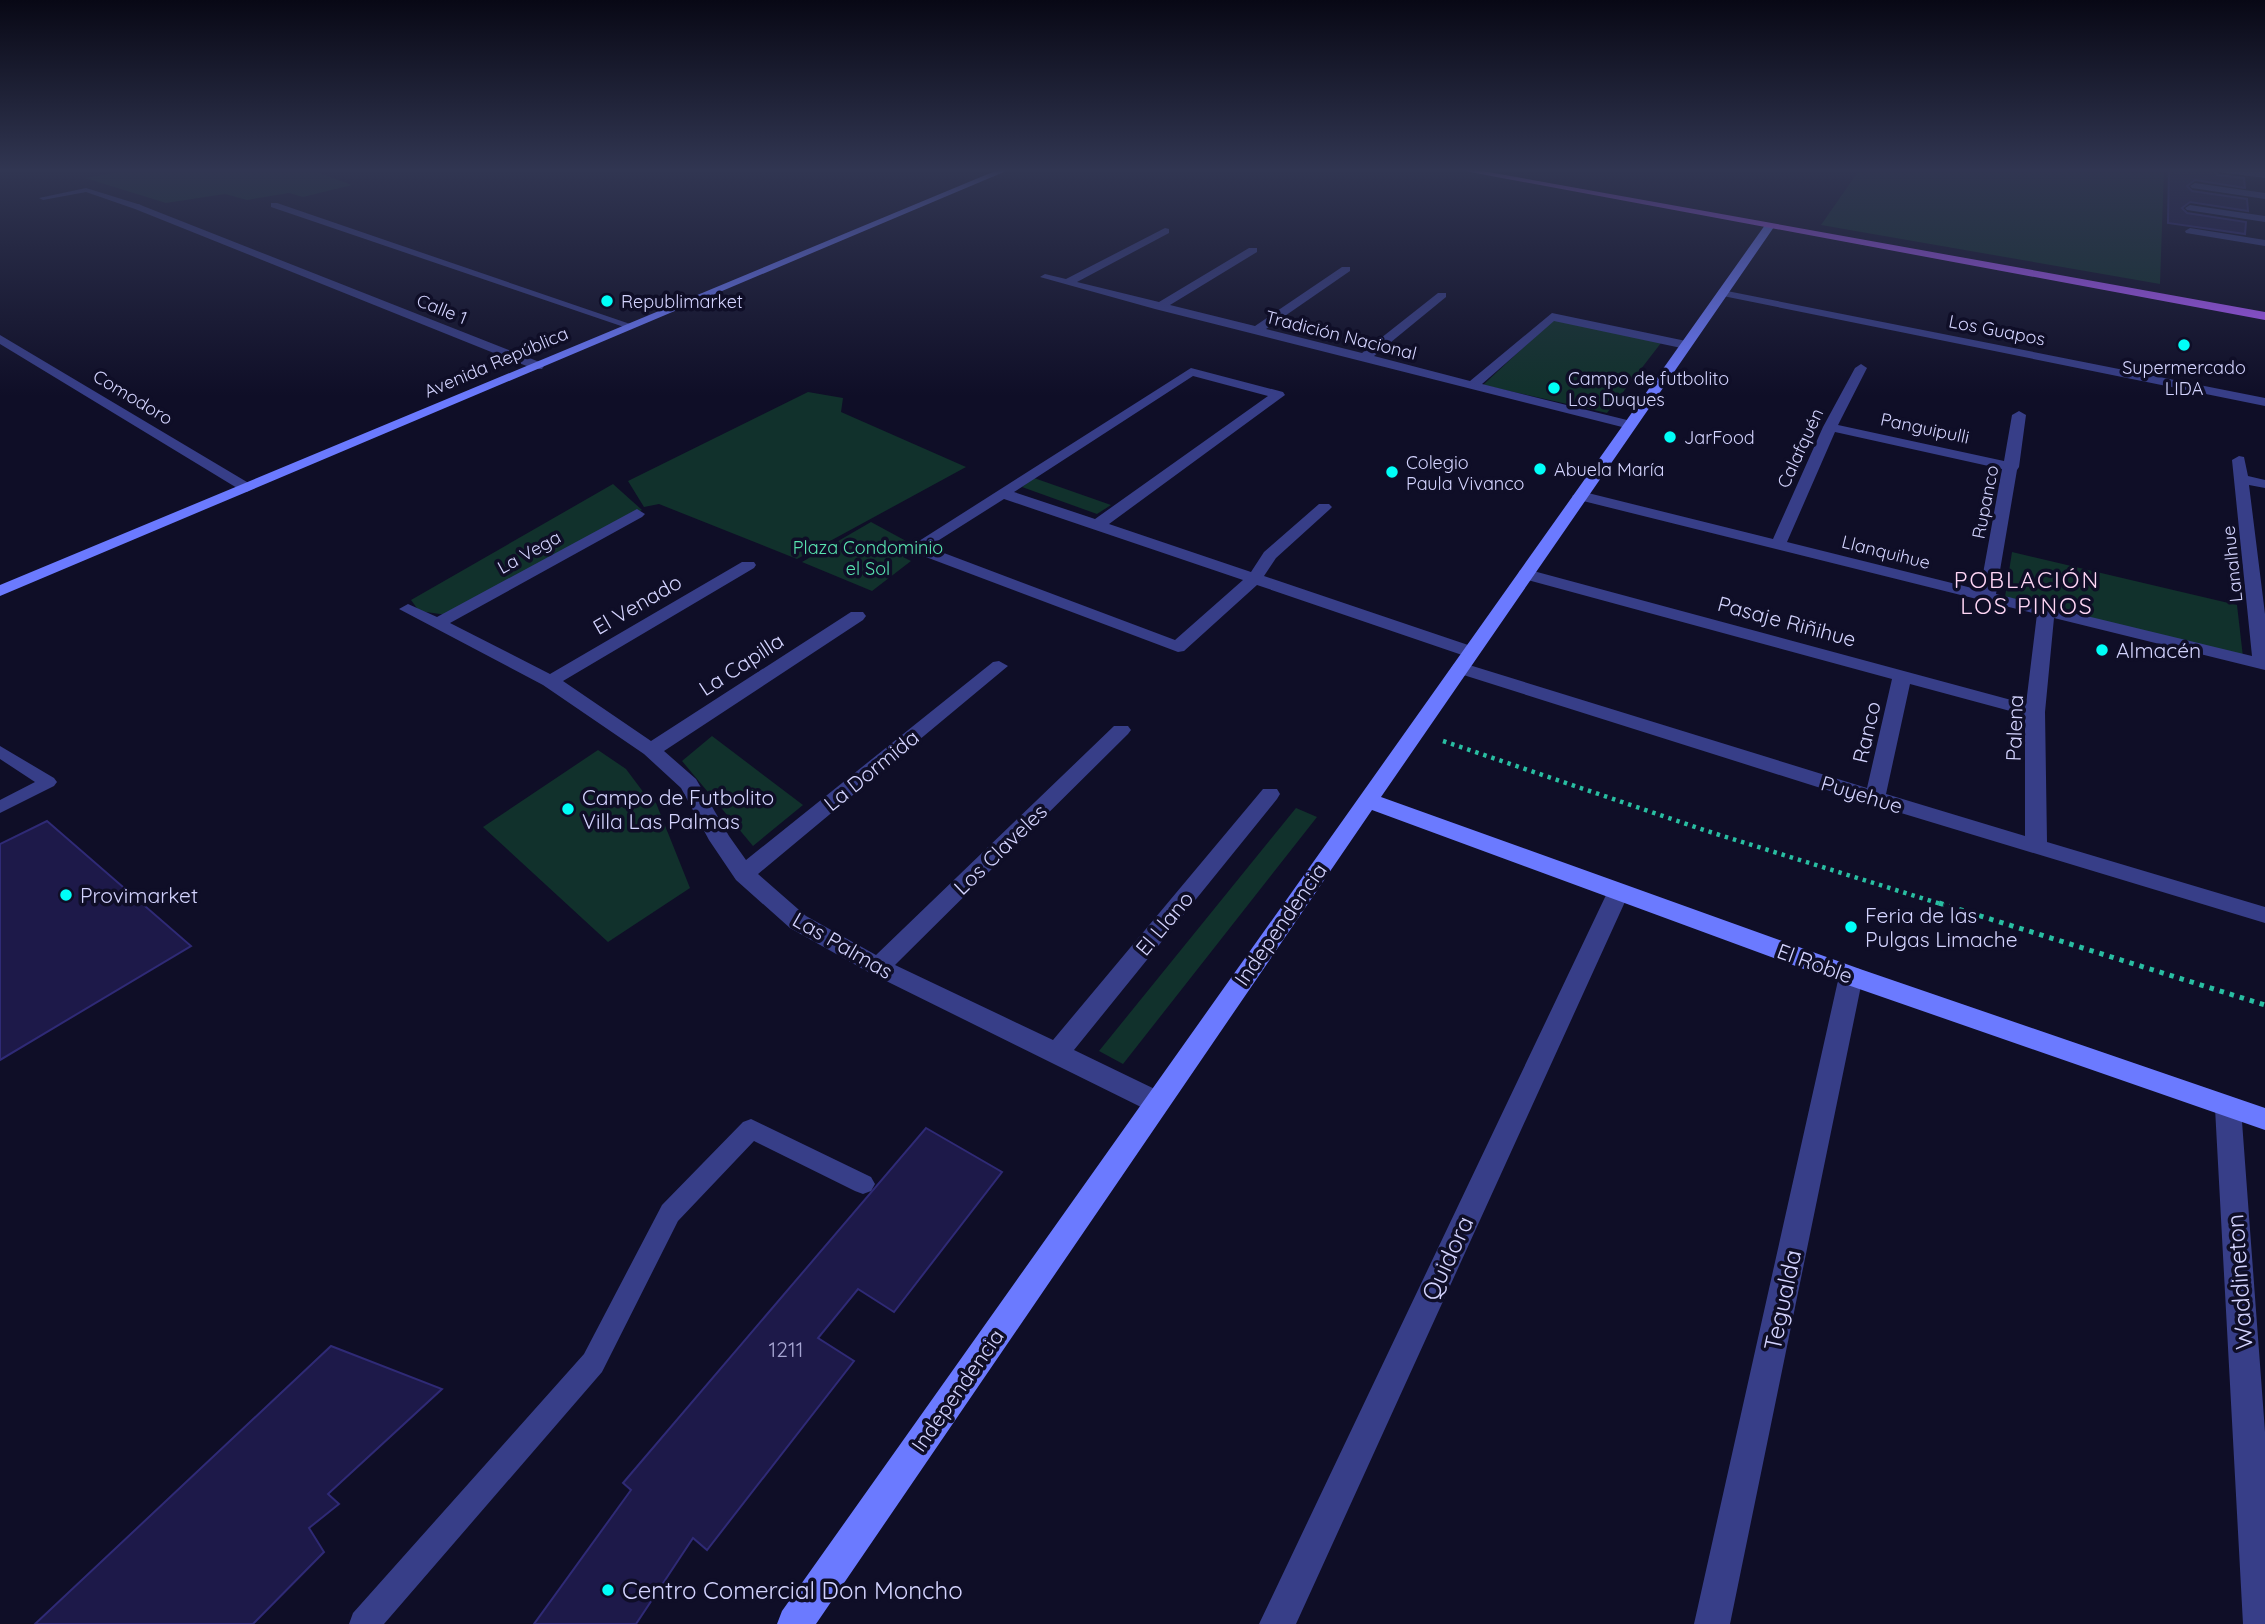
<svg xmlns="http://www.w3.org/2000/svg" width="2265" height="1624" font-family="Quicksand,sans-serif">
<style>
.green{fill:#11312c}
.building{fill:#1d1949;stroke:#2f2a76;stroke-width:2}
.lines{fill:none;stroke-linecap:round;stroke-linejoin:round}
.path-far1{stroke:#29bea2;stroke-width:4.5;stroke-dasharray:3.5 5;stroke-linecap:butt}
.path{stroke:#29bea2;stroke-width:5;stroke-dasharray:4.5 6;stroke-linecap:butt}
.lane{fill:#373e88;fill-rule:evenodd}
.street{fill:#373e88;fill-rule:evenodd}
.secondary{fill:#6b7aff;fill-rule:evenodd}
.primary{fill:#ad5bff;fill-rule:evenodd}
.poi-dot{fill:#00fff8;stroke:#0f0e27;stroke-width:2.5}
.labels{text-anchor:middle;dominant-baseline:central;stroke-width:7;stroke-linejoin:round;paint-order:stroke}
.far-poi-label{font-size:18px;fill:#d4d4ff;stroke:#0f0e27;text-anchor:start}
.far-street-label{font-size:18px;fill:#d4d4ff;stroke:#0f0e27}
.far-park-label{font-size:18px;fill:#59e6b1;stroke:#0f0e27}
.street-label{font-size:21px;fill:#d4d4ff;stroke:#0f0e27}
.poi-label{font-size:21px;fill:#d4d4ff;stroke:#0f0e27;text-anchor:start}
.near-number-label{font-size:21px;fill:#a6a5d2}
.neighbourhood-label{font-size:23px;letter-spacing:2px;fill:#ffd6f5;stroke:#0f0e27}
.near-street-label{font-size:24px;fill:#d4d4ff;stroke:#0f0e27}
.near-poi-label{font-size:24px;fill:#d4d4ff;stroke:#0f0e27;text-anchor:start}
</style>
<rect width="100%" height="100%" fill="#0f0e27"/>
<path class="green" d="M136 169H309L352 185 303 197 289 193 247 200 225 194 166 203 85 178Z
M1860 169H2164L2160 284 1821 225Z
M1553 320 1661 343 1607 413 1483 385Z
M808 392 843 398 841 412 966 467 797 559 659 504 644 507 628 481Z
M1034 478 1111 505 1097 514 1022 487Z
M613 484 642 510 447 615 419 611 411 600Z
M871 522 919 548 903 557 911 561 872 591 802 562Z
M2012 552 2237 605 2243 657 2005 597Z
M712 736 803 805 753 846 682 761Z
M598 750 626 769 644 793 656 803 690 888 608 942 483 827Z
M1296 808 1317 817 1123 1064 1099 1051Z"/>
<path class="building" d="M2169 169H2211L2218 175 2244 178 2245 188 2195 180 2187 186 2192 191 2247 199 2248 211 2190 202 2182 208 2187 213 2246 222 2245 234 2168 223Z
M47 821 191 946 0 1060V844Z
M926 1128 1002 1172 894 1312 858 1289 818 1338 854 1361 707 1550 693 1538 636 1624H534L631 1490 623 1483Z
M331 1346 442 1389 328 1494 339 1504 309 1528 324 1552 253 1624H35Z"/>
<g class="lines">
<path class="path-far1" d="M1443 741 1707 831 1944 905"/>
<path class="path" d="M1939 903 2265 1005"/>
<path class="lane" d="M86 188 141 205 142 207 135 209 86 192 43 200 39 198Z
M271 203H277L636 326 627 328 271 207Z
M0 746 54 778 57 782 54 786 0 813V800L35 782 0 759Z
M751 1119 871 1177 875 1184 871 1191 863 1194 855 1191 754 1141 678 1221 602 1372 384 1624H349L353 1613 584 1354 662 1205 743 1122Z"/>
<path class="street" d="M2214 169 2265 172V178L2218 172Z
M2195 183 2265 193V199L2192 188 2190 186Z
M138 204 542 363 544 366 542 369H534L135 209V205Z
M2190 205 2265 216V222L2187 210 2185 208Z
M1165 228 1169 229V233L1077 282 1159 302 1249 248H1257V252L1170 305 1255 326 1342 267H1350V271L1266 329 1362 353 1438 293H1446V297L1374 356 1470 381 1552 313 1686 341 1692 345 1686 349 1554 321 1482 384 1635 422V428L1630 429 1155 309 1040 277 1045 274 1066 279Z
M2190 228 2265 240V246L2186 233 2185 231Z
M1722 290 2265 398V406L1718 295V291Z
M0 335 252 485 254 488 247 492 242 491 0 344Z
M1861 364 1867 368 1838 425 2004 461 2012 415 2019 411 2026 415 2019 467 2017 470 1996 594 2252 656 2232 460 2239 456 2244 457 2248 476 2265 480V488L2249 485 2265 614V670L2054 618 2045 712 2047 842 2265 907V923L1868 803 1454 672 1451 668 1454 664H1466L1867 788 1892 679 1520 578 1518 574 1520 570 1526 569 2026 704 2037 614 1575 499 1572 496 1580 491 1773 539 1823 427 1855 368ZM1835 432 2002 469 1980 590 1787 542ZM1910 684 2025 715V836L1886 794Z
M1191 368 1283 392 1285 395 1109 524 1251 572 1264 552 1319 504H1329L1332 507 1329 510 1276 558 1264 576 1477 648 1480 652 1477 656H1465L1257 585 1184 651 1178 652 910 551 908 548ZM1193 376 1268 396 1095 519 1014 492ZM1004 499 1243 580 1175 640 928 547Z
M637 509 645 514 642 517 450 623 550 674 742 562H754L756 565 754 568 563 681 651 741 851 612H863L866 616 863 620 664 751 696 779 729 836 746 860 993 662 999 661 1008 666 758 874 806 916 876 955 1114 726H1128L1131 730 1128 734 895 965 1053 1040 1263 789H1277L1280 794 1277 799 1074 1050 1165 1094 1169 1102 1165 1110 1156 1113 1147 1110 870 973 790 928 736 880 709 840 681 788 644 754 543 685 399 609 408 604 437 617Z
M1618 885 1626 887 1629 893 1296 1624H1259L1607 893 1610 887Z
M1851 967 1860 969 1863 976 1730 1624H1694L1839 976 1842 969Z
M2228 1097 2237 1100 2241 1108 2265 1432V1624H2243L2215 1108 2219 1100Z"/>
<path class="secondary" d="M1000 169H1011L0 596V585Z
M1765 225 1774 227 1381 797 1860 969 2265 1108V1130L1842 983 1372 810 816 1624H777L782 1611Z"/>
<path class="primary" d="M1454 169H1472L2265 312V320Z"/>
</g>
<linearGradient id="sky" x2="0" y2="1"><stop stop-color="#080815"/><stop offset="0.43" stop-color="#313652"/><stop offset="1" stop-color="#313652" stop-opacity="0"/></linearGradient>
<rect width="2265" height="396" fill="url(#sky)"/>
<g class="poi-dot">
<circle cx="607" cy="301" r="7"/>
<circle cx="2184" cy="345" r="7"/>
<circle cx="1554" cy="388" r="7"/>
<circle cx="1670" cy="437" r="7"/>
<circle cx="1540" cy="469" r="7"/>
<circle cx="1392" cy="472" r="7"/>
<circle cx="2102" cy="650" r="7"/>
<circle cx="568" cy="809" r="7"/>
<circle cx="66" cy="895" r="7"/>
<circle cx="1851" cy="927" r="7"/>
<circle cx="608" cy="1590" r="7"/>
</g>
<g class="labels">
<g class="far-poi-label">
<text x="621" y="301">Republimarket</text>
<text x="2184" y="367" text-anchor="middle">Supermercado<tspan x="2184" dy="21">LIDA</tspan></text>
<text x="1568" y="378">Campo de futbolito<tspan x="1568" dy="21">Los Duques</tspan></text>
<text x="1684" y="437">JarFood</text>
<text x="1406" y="462">Colegio<tspan x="1406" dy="21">Paula Vivanco</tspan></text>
<text x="1554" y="469">Abuela María</text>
</g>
<g class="far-street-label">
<text transform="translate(442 309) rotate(22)">Calle 1</text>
<text transform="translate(1997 330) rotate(11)">Los Guapos</text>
<text transform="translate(1341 335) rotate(14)">Tradición Nacional</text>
<text transform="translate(496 362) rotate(-23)">Avenida República</text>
<text transform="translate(133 397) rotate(31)">Comodoro</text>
<text transform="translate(1925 428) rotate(12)">Panguipulli</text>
<text transform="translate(1800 448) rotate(-65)">Calafquén</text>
<text transform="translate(1985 502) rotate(-79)">Rupanco</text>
<text transform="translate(529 552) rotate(-29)">La Vega</text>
<text transform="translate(1886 552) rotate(14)">Llanquihue</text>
<text transform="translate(2232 564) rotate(-96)">Lanalhue</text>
</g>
<g class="far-park-label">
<text x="868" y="547">Plaza Condominio<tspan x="868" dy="21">el Sol</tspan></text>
</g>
<g class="street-label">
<text transform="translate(637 604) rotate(-30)">El Venado</text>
<text transform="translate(1787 621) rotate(15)">Pasaje Riñihue</text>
<text transform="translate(741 664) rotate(-33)">La Capilla</text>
<text transform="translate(2014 728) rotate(-88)">Palena</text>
<text transform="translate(1866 732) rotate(-77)">Ranco</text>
<text transform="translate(871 770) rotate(-39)">La Dormida</text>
<text transform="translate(1862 794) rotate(17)">Puyehue</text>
<text transform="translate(1000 849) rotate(-44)">Los Claveles</text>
<text transform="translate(1164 923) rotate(-50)">El Llano</text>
<text transform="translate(1280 924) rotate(-55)">Independencia</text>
<text transform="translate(843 945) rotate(30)">Las Palmas</text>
<text transform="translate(1815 963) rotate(20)">El Roble</text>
<text transform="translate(957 1390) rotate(-55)">Independencia</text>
</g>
<g class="poi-label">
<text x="2116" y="650">Almacén</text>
<text x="582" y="797">Campo de Futbolito<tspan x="582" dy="24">Villa Las Palmas</tspan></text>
<text x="80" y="895">Provimarket</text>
<text x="1865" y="915">Feria de las<tspan x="1865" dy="24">Pulgas Limache</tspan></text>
</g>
<g class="near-number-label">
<text x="786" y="1349">1211</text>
</g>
<g class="neighbourhood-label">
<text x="2027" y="579">POBLACIÓN<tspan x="2027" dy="26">LOS PINOS</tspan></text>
</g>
<g class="near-street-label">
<text transform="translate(1447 1258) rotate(-65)">Quidora</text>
<text transform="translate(2239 1282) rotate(-94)">Waddineton</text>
<text transform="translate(1782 1300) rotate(-78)">Tegualda</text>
</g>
<g class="near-poi-label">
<text x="622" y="1590">Centro Comercial Don Moncho</text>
</g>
</g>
</svg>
